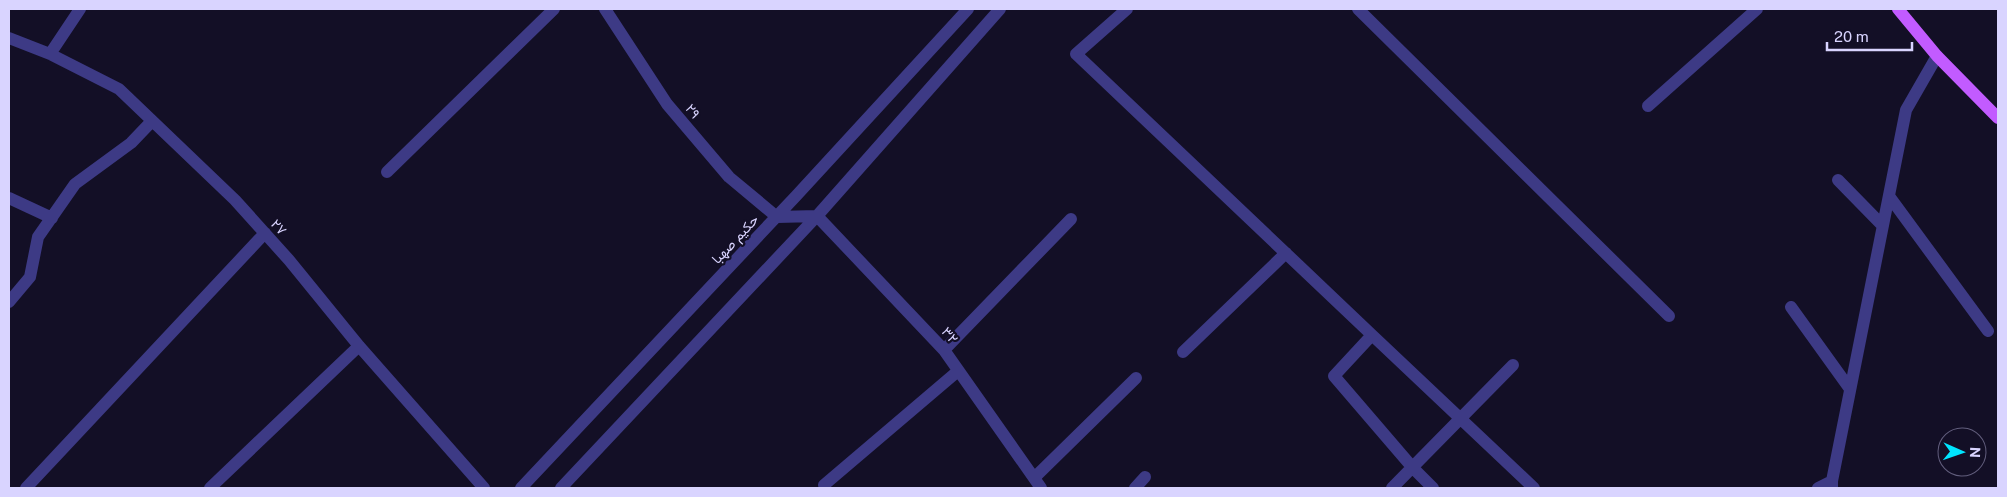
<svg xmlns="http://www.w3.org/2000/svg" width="2007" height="497" font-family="'Public Sans',Vazirmatn,sans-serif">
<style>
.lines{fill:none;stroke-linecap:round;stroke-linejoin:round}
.minor{stroke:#3d3a85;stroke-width:12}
.major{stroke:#c25bff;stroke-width:12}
.labels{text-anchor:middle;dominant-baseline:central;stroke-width:4.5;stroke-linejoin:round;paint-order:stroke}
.street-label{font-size:14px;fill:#d9d4ff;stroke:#130f26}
</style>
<rect width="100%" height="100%" fill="#130f26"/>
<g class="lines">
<path class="minor" d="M605 9 667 104 729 177 777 217 817 216 944 350 1041 488
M1127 9 1076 54 1372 335 1334 376 1413 468 1433 488
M1358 9 1669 316
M9 38 50 54 119 89 235 200 289 260 359 346 484 488
M50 54 80 9
M1648 106 1757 9
M387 172 554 9
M1838 180 1883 226
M1889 196 1988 331
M9 198 52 218
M9 302 30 277 38 237 75 184 131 143 152 121
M1791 307 1850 389
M1372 335 1534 488
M944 350 1071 219
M1183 352 1286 253
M1034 478 1136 378
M824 485 958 371
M26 488 265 233
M210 488 359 346
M521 488 796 196 968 9
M561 488 817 216 1000 9
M1135 488 1145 477
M1392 488 1513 365
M1818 488 1832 481
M1832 488V481L1906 110 1937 56"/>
<path class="major" d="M1898 9 1937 56 1998 118"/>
</g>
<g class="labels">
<g class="street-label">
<text transform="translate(693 111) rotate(50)">۲۹</text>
<text transform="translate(279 227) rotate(48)">۲۷</text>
<text transform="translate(735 239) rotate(-47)">حکیم صهبا</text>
<text transform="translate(950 335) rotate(49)">۳۲</text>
</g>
</g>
<rect width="2007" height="497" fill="none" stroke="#d9d4ff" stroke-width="20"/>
<g transform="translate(1962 452) rotate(92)"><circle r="24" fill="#130f26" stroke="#625e7d"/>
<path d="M0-4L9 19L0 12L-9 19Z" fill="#00e5ff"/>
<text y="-8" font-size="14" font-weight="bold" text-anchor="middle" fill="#d9d4ff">N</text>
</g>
<path d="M1827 42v8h85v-8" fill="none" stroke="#d9d4ff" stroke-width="2.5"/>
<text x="1834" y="42" font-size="15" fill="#d9d4ff" stroke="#130f26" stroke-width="4" paint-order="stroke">20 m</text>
</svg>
